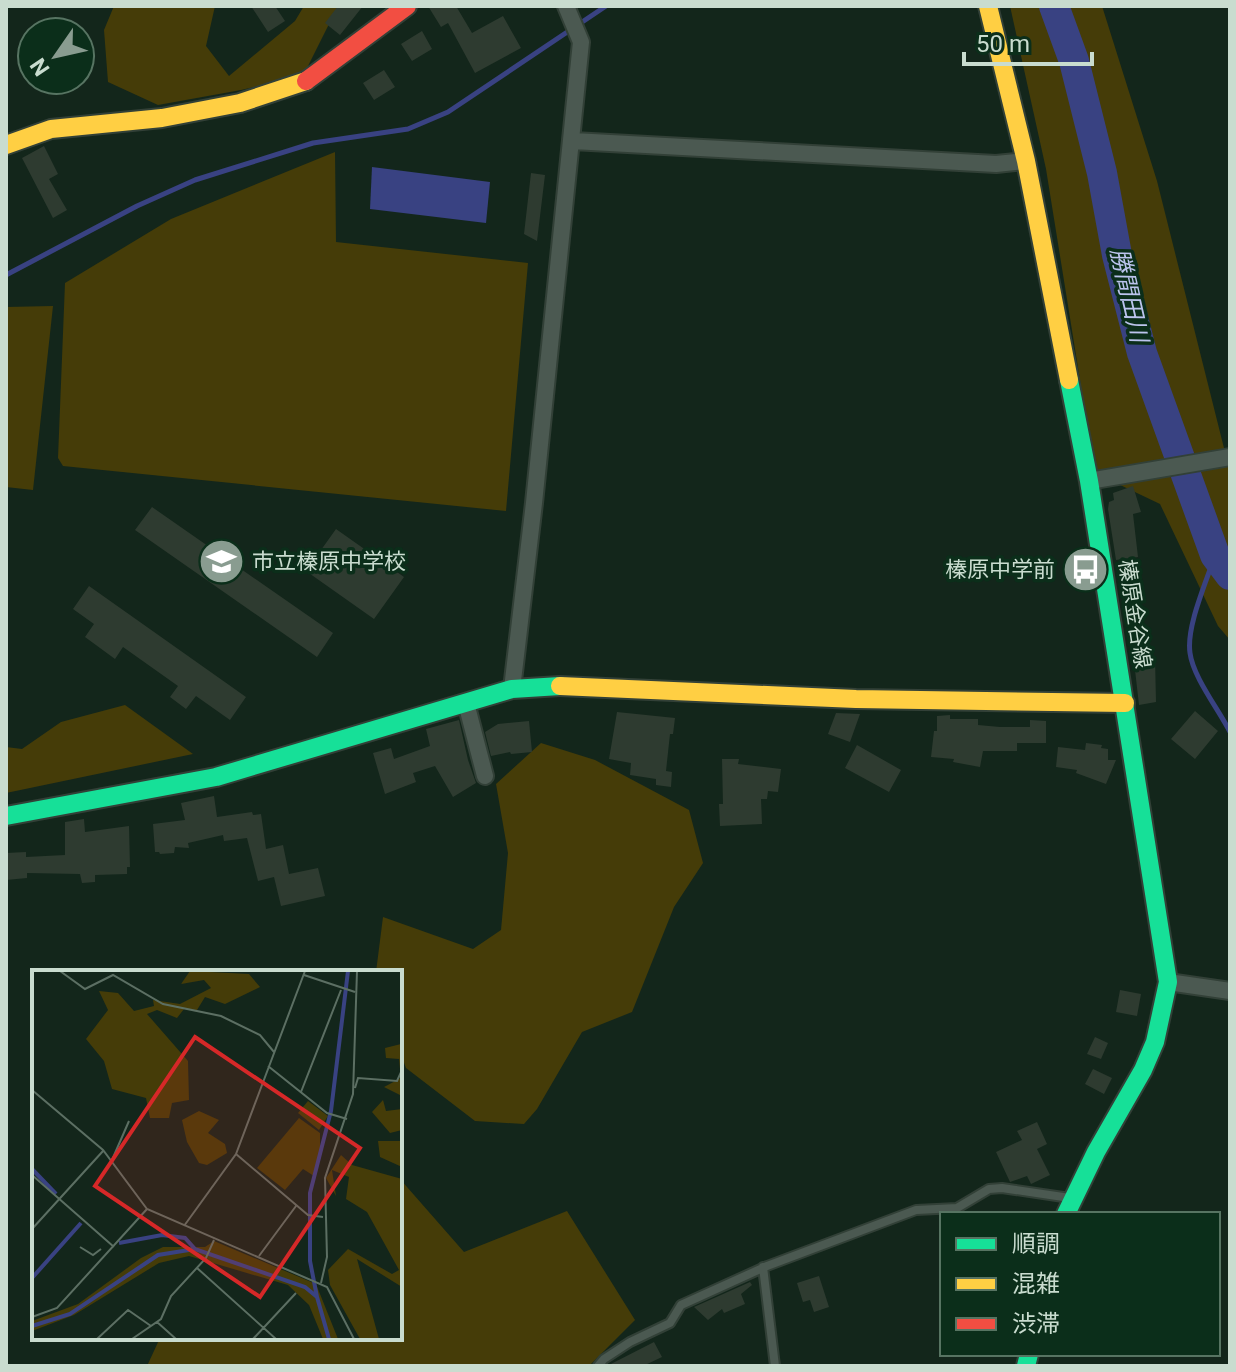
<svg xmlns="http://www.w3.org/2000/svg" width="1236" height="1372" font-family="Roboto,'Noto Sans JP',sans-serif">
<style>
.green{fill:#453c08}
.water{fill:#394282}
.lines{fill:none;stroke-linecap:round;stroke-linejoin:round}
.stream{stroke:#394282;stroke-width:5}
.river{stroke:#394282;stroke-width:30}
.building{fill:#2e3b30}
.lane-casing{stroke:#324037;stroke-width:12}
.street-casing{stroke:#324037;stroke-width:20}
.fast-casing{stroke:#324037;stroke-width:22}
.slow-casing{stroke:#324037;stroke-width:22}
.jam-casing{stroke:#324037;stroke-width:22}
.lane{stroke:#4b5951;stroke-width:8}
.street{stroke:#4b5951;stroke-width:16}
.fast{stroke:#16e098;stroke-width:18}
.slow{stroke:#ffcf43;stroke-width:18}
.jam{stroke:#f24e42;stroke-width:18}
.labels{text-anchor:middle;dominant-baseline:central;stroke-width:7;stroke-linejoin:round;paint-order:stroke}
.poi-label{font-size:22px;fill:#c9dccf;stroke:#0b2e1a;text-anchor:start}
.street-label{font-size:22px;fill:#c9dccf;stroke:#0b2e1a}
.water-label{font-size:24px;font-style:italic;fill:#bcc4ed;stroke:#0b2e1a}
.inset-river{fill:none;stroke:#394282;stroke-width:4}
.inset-road{fill:none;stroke:#5c6f63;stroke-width:2}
.view{fill:#d62828;fill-opacity:0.15;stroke:#d62828;stroke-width:4}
.inset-edge{fill:none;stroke:#c9dccf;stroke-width:4}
</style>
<rect width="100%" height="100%" fill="#13261b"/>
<path class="green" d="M114 6H215L206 46 229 76 295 21 304 6H338L303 76 241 90 158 105 108 82 104 30Z
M1010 6H1102L1157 181 1230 472V640L1218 626 1160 504 1095 473 1046 169Z
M335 152 336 242 528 263 506 511 63 466 58 458 65 283 171 219Z
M53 306 33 490 6 487V307Z
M125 705 193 754 6 793V747L22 749 61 722Z
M541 743 595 760 689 810 703 863 674 907 632 1012 582 1032 537 1109 524 1124 475 1121 406 1068 400 1052V972H376L383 917 473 949 501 930 508 853 496 784Z
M400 1179 464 1252 567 1211 635 1320 589 1366H147L160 1338H400Z"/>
<path class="water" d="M372 167 490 182 486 223 370 209Z"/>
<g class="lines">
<path class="stream" d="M6 275 137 206 195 180 313 143 408 129 448 112 606 6
M1215 555C1207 581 1186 626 1190 653 1193 677 1219 710 1230 732"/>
<path class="river" d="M1054 6 1074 61 1102 173 1117 255 1142 353 1215 555 1230 575"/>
</g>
<path class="building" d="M251 6H275L285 21 268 32Z
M338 6H363L340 35 325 23Z
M428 6H456L472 33 503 16 521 48 475 73 448 23 441 27Z
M422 31 432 49 412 61 401 44Z
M384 70 395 87 374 100 363 83Z
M44 146 58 174 49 179 67 210 53 218 22 158Z
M531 173 545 175 537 241 524 234Z
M1133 486 1141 512 1133 514 1138 557 1116 560 1108 509 1109 502 1114 500 1113 493Z
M152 507 333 633 317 657 135 530Z
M336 529 404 577 374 619 306 571Z
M89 586 246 697 230 720 196 696 186 709 170 697 178 686 123 647 115 659 85 637 94 624 73 609Z
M1155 658 1156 702 1139 705 1134 661Z
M1195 711 1218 731 1195 759 1171 739Z
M617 712 675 718 673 734H670L666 771 672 772 671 787 656 785V779L630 775 631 763 609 759Z
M836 713 860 714 850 742 828 734Z
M950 715V719H978V725L1000 727H1030V720L1046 721V743H1017V751H983L980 767 953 762 954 759 931 757 934 731H937V716Z
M459 720 468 760 476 783 453 797 435 766 413 773 416 782 385 794 373 753 391 748 394 759 430 746 426 729Z
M529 721 532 752 511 754 510 752 491 756 485 732 498 724Z
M1086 743 1102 745 1101 748 1108 749V760H1116L1106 784 1076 773 1077 770 1056 767 1058 747 1085 750Z
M857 745 901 770 889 792 845 768Z
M722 759H739L738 764 781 769 778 792 768 791 767 799H761L762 824 720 826 719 804H723Z
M214 796 217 817 252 812 253 815 261 814 266 849 283 845 289 874 318 868 325 896 281 906 274 877 258 881 247 838 224 841 223 835 188 843 189 848 175 847 174 853 160 854 159 852H155L153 824 185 820 181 803Z
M84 819 85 832 129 826 130 867H127V874L95 875V882L82 883 80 874 27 873V878L6 880V853L26 852V857L65 855V822Z
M1120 990 1141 994 1137 1016 1116 1012Z
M1095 1037 1108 1043 1101 1059 1087 1054Z
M1093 1069 1112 1078 1104 1094 1085 1084Z
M1037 1122 1047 1144 1037 1149 1050 1175 1031 1184 1027 1176 1010 1182 996 1152 1022 1140 1017 1131Z
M819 1276 829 1307 814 1312 810 1300 803 1302 797 1283Z
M750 1282 752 1285 741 1294 745 1304 724 1313 722 1309 708 1320 694 1307Z
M654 1342 662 1357 643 1366H607Z"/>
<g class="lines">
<defs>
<path id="lane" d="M763 1267 775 1366
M598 1366 604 1359 630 1342 670 1323 681 1305 767 1266 916 1210 957 1208 989 1189 1002 1188 1070 1198"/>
<path id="street" d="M573 141 996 164 1026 161
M1089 481 1230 457
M512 689 534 503 581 42 566 6
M466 703 485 776
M1168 982 1230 991"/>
<path id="fast" d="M6 816 216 777 512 689 560 686
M1066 1214 1096 1152 1143 1070 1155 1042 1168 982 1089 481 1069 380
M1026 1366 1029 1354"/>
<path id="slow" d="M988 6 1026 161 1069 380
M6 145 51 129 162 118 240 103 306 81
M560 686 856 699 1125 703"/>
<path id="jam" d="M306 81 407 6"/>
</defs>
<use href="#lane" class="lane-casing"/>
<use href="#street" class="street-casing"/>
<use href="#fast" class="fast-casing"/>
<use href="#slow" class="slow-casing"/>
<use href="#jam" class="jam-casing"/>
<use href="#lane" class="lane"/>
<use href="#street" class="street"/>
<use href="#fast" class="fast"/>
<use href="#slow" class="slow"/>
<use href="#jam" class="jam"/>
</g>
<defs>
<symbol id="school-disc" viewBox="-11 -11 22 22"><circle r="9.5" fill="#899c90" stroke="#0b2e1a"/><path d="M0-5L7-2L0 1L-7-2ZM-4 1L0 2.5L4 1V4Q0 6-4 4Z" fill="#fff"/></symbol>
<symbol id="bus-disc" viewBox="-11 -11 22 22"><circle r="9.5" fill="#899c90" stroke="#0b2e1a"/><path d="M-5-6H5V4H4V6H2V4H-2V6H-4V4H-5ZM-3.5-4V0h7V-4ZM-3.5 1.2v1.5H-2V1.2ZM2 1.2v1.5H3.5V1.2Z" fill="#fff"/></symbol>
</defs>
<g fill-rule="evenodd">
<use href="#school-disc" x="196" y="536" width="51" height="51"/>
<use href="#bus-disc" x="1060" y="544" width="51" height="51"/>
</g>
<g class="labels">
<g class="poi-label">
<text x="252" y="561">市立榛原中学校</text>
<text x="1055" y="569" text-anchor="end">榛原中学前</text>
</g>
<g class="street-label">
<text transform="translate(1135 614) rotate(81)">榛原金谷線</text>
</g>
<g class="water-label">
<text transform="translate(1129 295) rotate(77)">勝間田川</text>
</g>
</g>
<g transform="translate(32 970)">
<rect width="370" height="370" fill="#13261b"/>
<path d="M158 1 217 4 228 17 193 34 173 27 165 40 152 39 145 48 125 40 115 44 156 91 157 130 140 133 137 148H118L114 128 80 119 72 91 54 69 76 40 67 21 86 23 102 41 122 36 121 30 148 34 179 18 172 10 149 14ZM369 74 370 75V126L352 117 369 108 367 89 354 88 353 78ZM351 130 354 141 370 139V160L358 163 340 142ZM276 131 296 146 287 160 266 143ZM167 141 187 150 176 163 193 174 195 183 175 195 167 193 155 172 150 150ZM267 148 288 163V181L282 206 271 199 253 220 225 198ZM346 171H370V197L348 187ZM309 185 320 195 370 209V317L325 289 347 369H328L298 315 296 300 316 279 360 304 367 300 335 242 314 229 317 207 300 200 304 226 294 208ZM182 271 284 314 306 369H291L277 335 256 315 157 286 127 293 42 345 0 361V351L46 334 109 288 131 277H173Z" fill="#453c08"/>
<path class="inset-river" d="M0 199 24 224M87 273 130 265 153 268 163 279M0 308 49 253M285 327 278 291V223L299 141 316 1M0 356 38 344 126 285 163 279 273 317 285 327 297 369"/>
<path class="inset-road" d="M28 1 53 19 81 5 131 34 189 46 228 65 242 82M272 5 323 22M236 96 295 143 315 149M323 118 326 108 365 111 370 100M0 120 71 180 115 239 295 317 322 369M269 122 309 20M204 184 276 245 291 247M80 190 97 151M0 205 82 277M152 256 204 184 273 1M0 259 71 181M48 277 61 285 69 279M227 286 264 236M165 298 244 369M289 313 295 287 293 208 321 124 325 1M0 347 25 338 115 239M125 352 144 369M65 369 96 340 119 356M100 369 129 349 139 326 174 288 182 270M221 369 264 323"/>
<path class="view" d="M163 67 328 178 228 327 63 216Z"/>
<rect width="370" height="370" class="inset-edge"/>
</g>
<rect width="1236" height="1372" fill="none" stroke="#c9dccf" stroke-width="16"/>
<rect x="940" y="1212" width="280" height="144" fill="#0b2e1a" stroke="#577462" stroke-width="2"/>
<rect x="956" y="1238" width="40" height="12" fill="#16e098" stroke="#577462" stroke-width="2"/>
<text x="1012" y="1252" font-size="24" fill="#c9dccf">順調</text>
<rect x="956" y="1278" width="40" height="12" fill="#ffcf43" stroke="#577462" stroke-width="2"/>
<text x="1012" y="1292" font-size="24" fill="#c9dccf">混雑</text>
<rect x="956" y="1318" width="40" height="12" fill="#f24e42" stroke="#577462" stroke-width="2"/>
<text x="1012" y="1332" font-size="24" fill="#c9dccf">渋滞</text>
<g transform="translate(56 56) rotate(236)"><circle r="38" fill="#0b2e1a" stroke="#577462" stroke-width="2"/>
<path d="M0-6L14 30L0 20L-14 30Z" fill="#899c90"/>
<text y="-12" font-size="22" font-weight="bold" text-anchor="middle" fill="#c9dccf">N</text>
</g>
<path d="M964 52v12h128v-12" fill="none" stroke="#c9dccf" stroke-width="4"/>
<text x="976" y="52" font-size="24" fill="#c9dccf" stroke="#0b2e1a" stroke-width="6" paint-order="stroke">50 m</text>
</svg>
